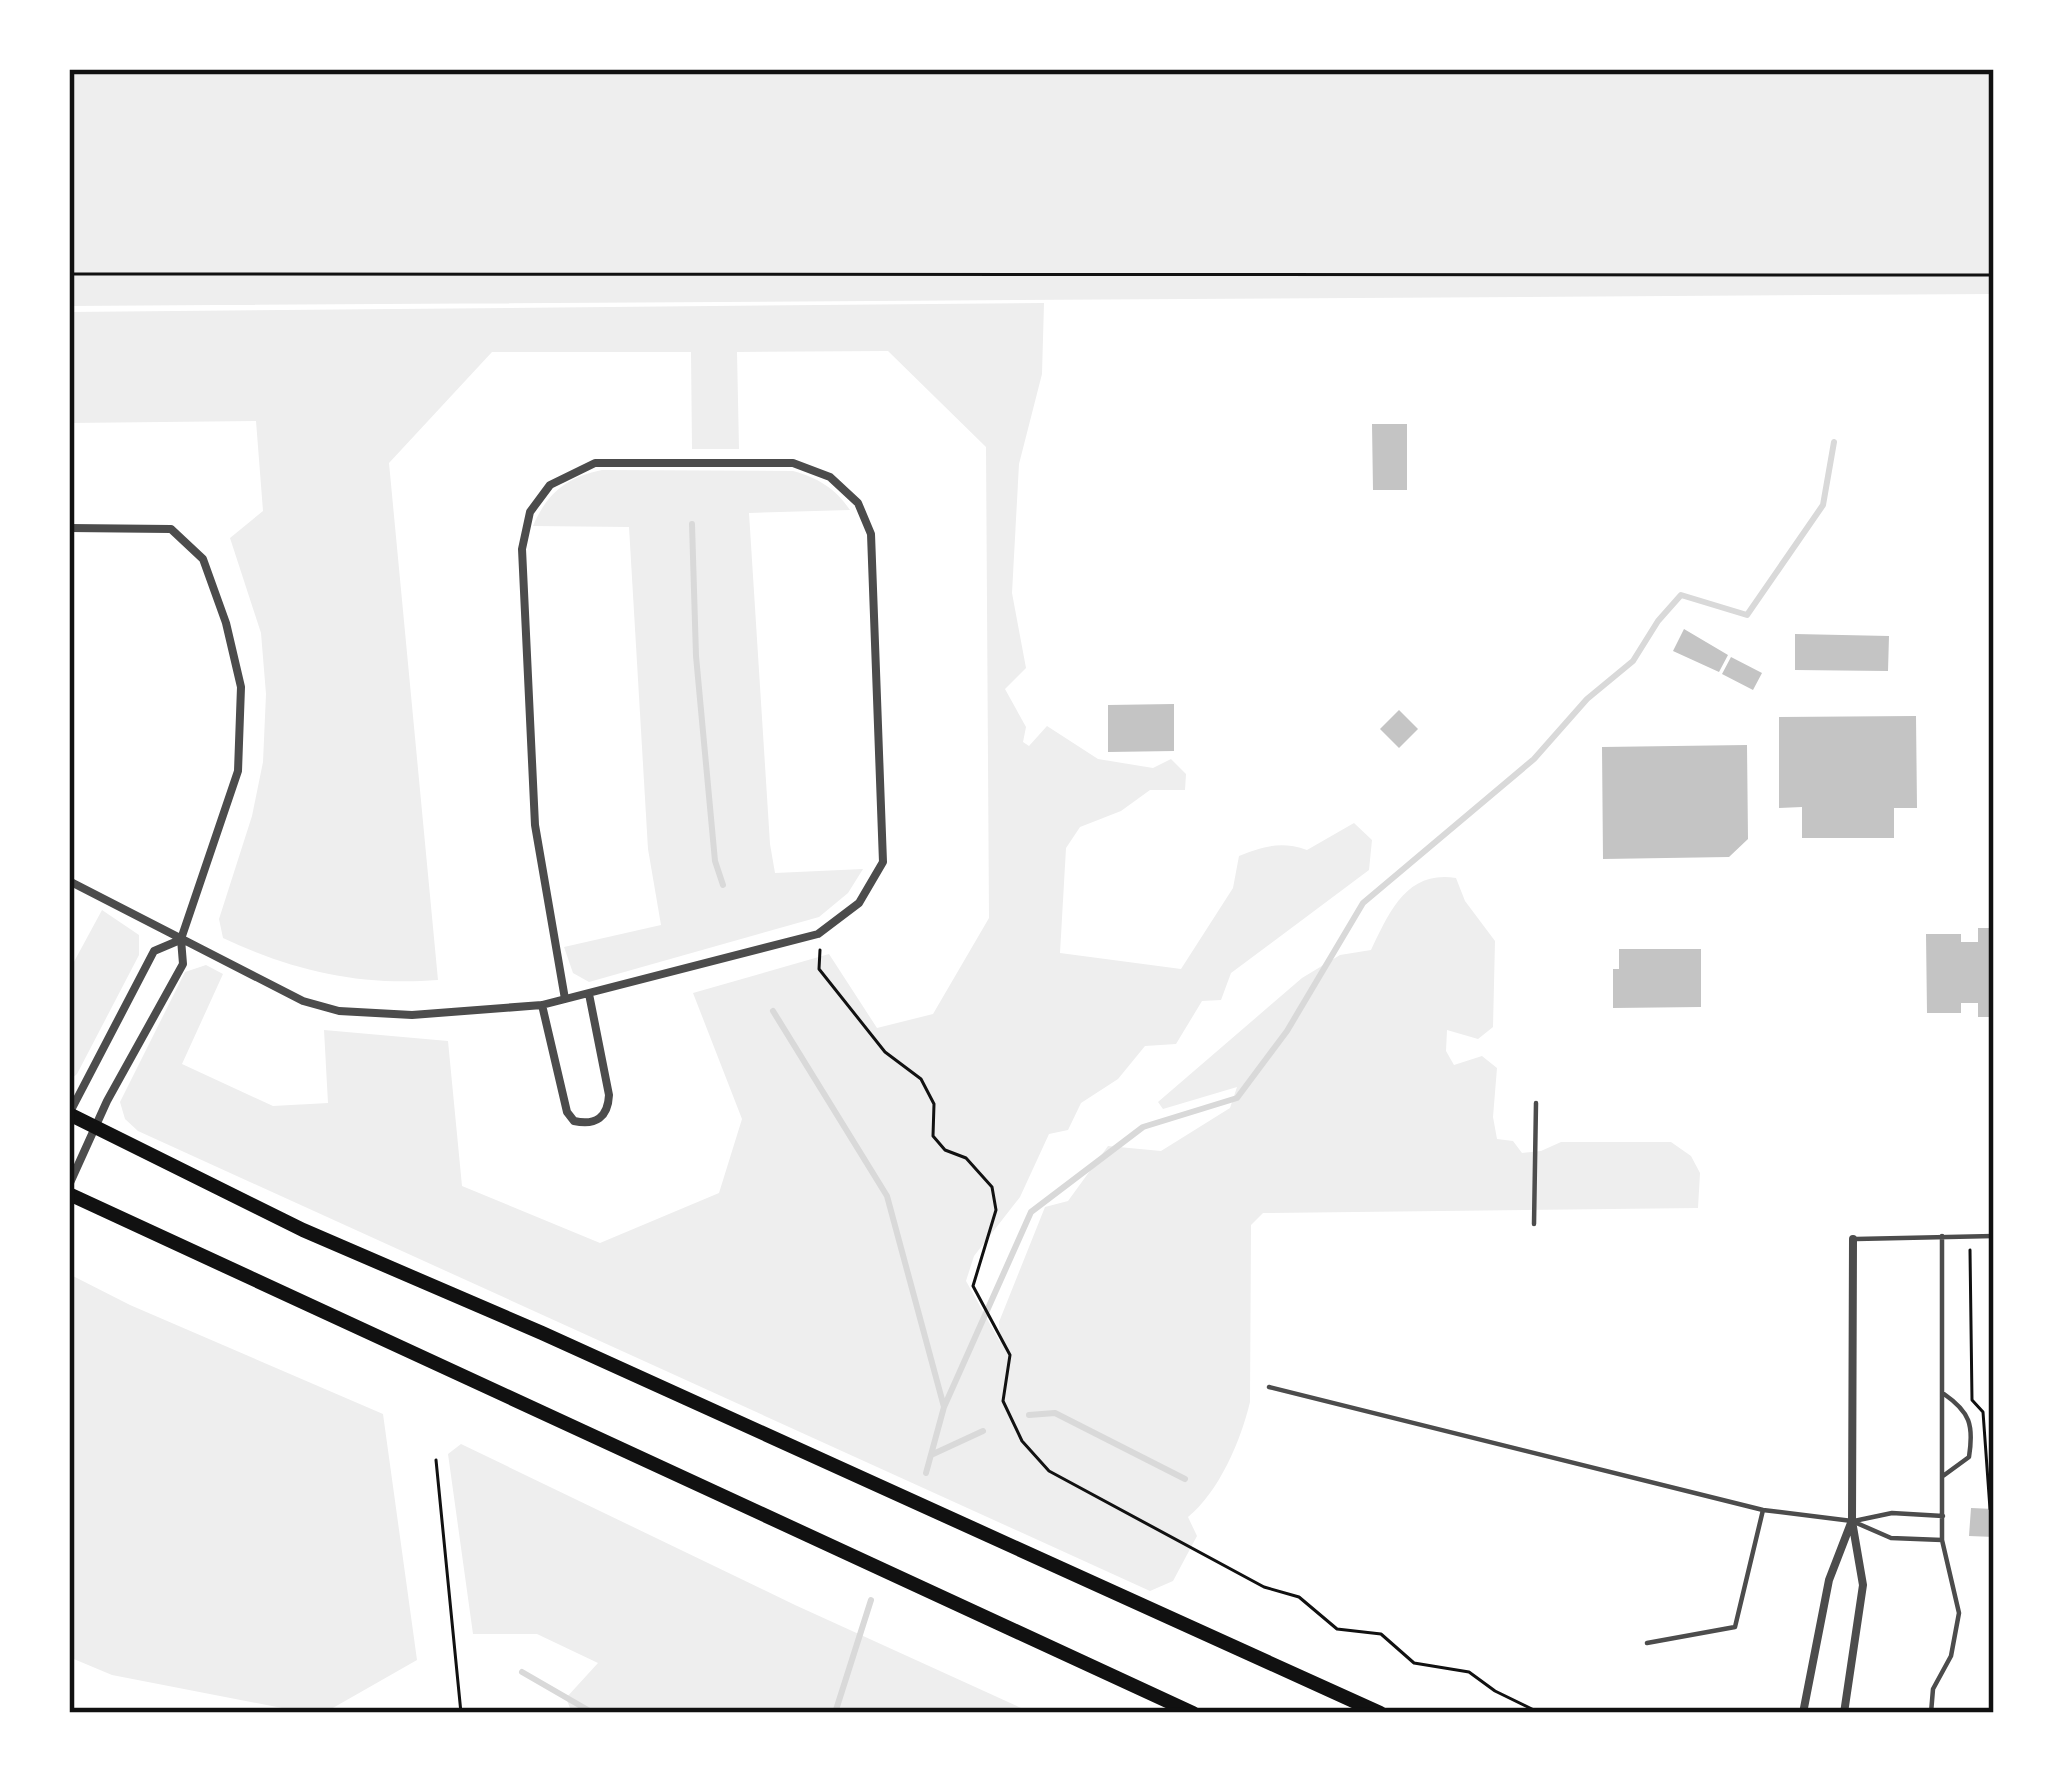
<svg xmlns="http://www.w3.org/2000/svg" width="2063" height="1782" font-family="'Libre Baskerville',serif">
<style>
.green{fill:#eee}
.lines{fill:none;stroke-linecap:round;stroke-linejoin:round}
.stream{stroke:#d9d9d9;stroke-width:6}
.building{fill:#c4c4c4}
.path{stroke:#111;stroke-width:3}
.service{stroke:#4c4c4c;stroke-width:4.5}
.minor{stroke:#4c4c4c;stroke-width:8}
.primary{stroke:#111;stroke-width:14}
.neatline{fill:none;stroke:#111;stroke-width:4.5}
</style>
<rect width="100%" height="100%" fill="#fff"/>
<path class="green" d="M69 69H1994V294L69 306Z
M1044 303 1042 374 1019 464 1012 593 1026 668 1005 689 1026 727 1023 742 1029 746 1047 726 1098 759 1153 768 1171 759 1186 774 1185 790H1150L1121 811 1080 827 1066 848 1060 953 1181 969 1233 888 1239 856C1265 846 1281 841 1307 850L1354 823 1372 840 1369 870 1231 973 1221 1000 1202 1001 1176 1044 1145 1046 1118 1079 1081 1103 1068 1130 1049 1134 1020 1197 974 1256 966 1281 1000 1342 999 1322 1045 1207 1068 1201 1108 1146 1161 1151 1230 1108 1237 1087 1163 1109 1158 1102 1302 978 1340 955 1371 950C1389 913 1406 870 1456 878L1465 901 1495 941 1493 1027 1478 1039 1447 1030 1446 1051 1454 1065 1482 1056 1497 1068 1493 1117 1497 1139 1513 1141 1522 1153 1541 1151 1561 1142H1671L1691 1156 1700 1173 1698 1208 1263 1213 1251 1225 1250 1402C1241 1440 1219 1492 1188 1517L1197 1536 1173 1581 1150 1591 138 1131 125 1119 120 1102 185 972 206 965 223 974 182 1064 273 1106 328 1103 324 1030 448 1041 462 1186 600 1243 719 1193 742 1119 693 993 829 954 877 1028 933 1014 989 918 986 447 888 351 737 352 739 449H692L691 352H492L389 463 438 980C359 986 294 971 223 938L219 919 252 816 263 762 266 694 261 633 230 538 263 511 256 421 69 423V312Z
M602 470 793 471C818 478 835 488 850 510L749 513 770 844 775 873 863 869 848 893 819 917 589 982 573 973 564 947 661 925 648 849 629 527 533 526C547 493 567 477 602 470Z
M102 910 139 935V955L77 1074 69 1081V971Z
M69 1274 130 1305 383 1414 417 1660 324 1713H308L112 1675 69 1657Z
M461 1444 795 1605 1032 1713H572L566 1698 598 1663 537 1634H473L448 1454Z"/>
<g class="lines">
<path class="stream" d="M692 524 696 656 715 861 723 885
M773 1011 887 1196 944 1407 926 1473
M944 1407 1031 1212 1143 1127 1237 1098 1287 1031 1363 903 1534 759 1587 699 1633 661 1658 621 1681 595 1747 615 1823 505 1834 442
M1029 1415 1055 1413 1185 1479
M931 1455 983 1431
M522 1672 593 1713
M835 1713 871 1600"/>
</g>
<path class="building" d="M1372 424H1407V490H1373Z
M1684 629 1728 655 1719 672 1673 651Z
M1795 634 1889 636 1888 671 1795 670Z
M1731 657 1762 673 1753 690 1722 674Z
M1174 704V751L1108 752V705Z
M1399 710 1418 729 1399 748 1380 729Z
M1916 716 1917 808H1894V838H1802V807L1779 808V717Z
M1747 745 1748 839 1729 857 1603 859 1602 747Z
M1978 928H1994V1017H1978V1003H1961V1013H1927L1926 934H1961V942H1978Z
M1619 949H1701V1007L1613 1008V969H1619Z
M1971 1508 1994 1509V1537L1969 1536Z"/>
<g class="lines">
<path class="path" d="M69 274 1994 275
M820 950 819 969 885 1052 921 1079 934 1104 933 1136 945 1150 966 1158 992 1187 996 1210 973 1286 1010 1355 1003 1401 1022 1441 1049 1471 1264 1587 1299 1597 1337 1629 1381 1634 1414 1663 1469 1672 1495 1691 1540 1713
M1970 1250 1972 1400 1983 1412 1990 1509
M436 1460 461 1713"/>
<path class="service" d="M1534 1224 1536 1103
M1856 1239 1994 1236
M1269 1387 1763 1510 1852 1521 1891 1538 1942 1540
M1943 1476 1969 1457C1974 1425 1970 1412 1944 1394
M1854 1521 1892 1513 1943 1516
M1647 1643 1735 1627 1763 1510
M1931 1713 1933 1689 1951 1656 1959 1613 1942 1540V1236"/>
<path class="minor" d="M69 528 171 529 203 559 226 623 241 687 238 771 181 939 183 964 107 1101 69 1185
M69 881 303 1001 339 1011 412 1015 542 1005 818 934 859 903 883 862 871 534 858 503 830 477 793 463H595L550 485 530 512 522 549 535 825 565 999
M542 1005 567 1112 574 1121C596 1126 608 1117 609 1095L589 994
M69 1114 154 951 180 940
M1803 1713 1829 1580 1851 1523
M1844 1713 1863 1585 1852 1521 1853 1239"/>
<path class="primary" d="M69 1114 303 1230 542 1333 1380 1713
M69 1194 1193 1713"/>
</g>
<rect width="2063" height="1782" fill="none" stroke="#ffffff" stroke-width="144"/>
<rect x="72" y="72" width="1919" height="1638" class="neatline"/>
</svg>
